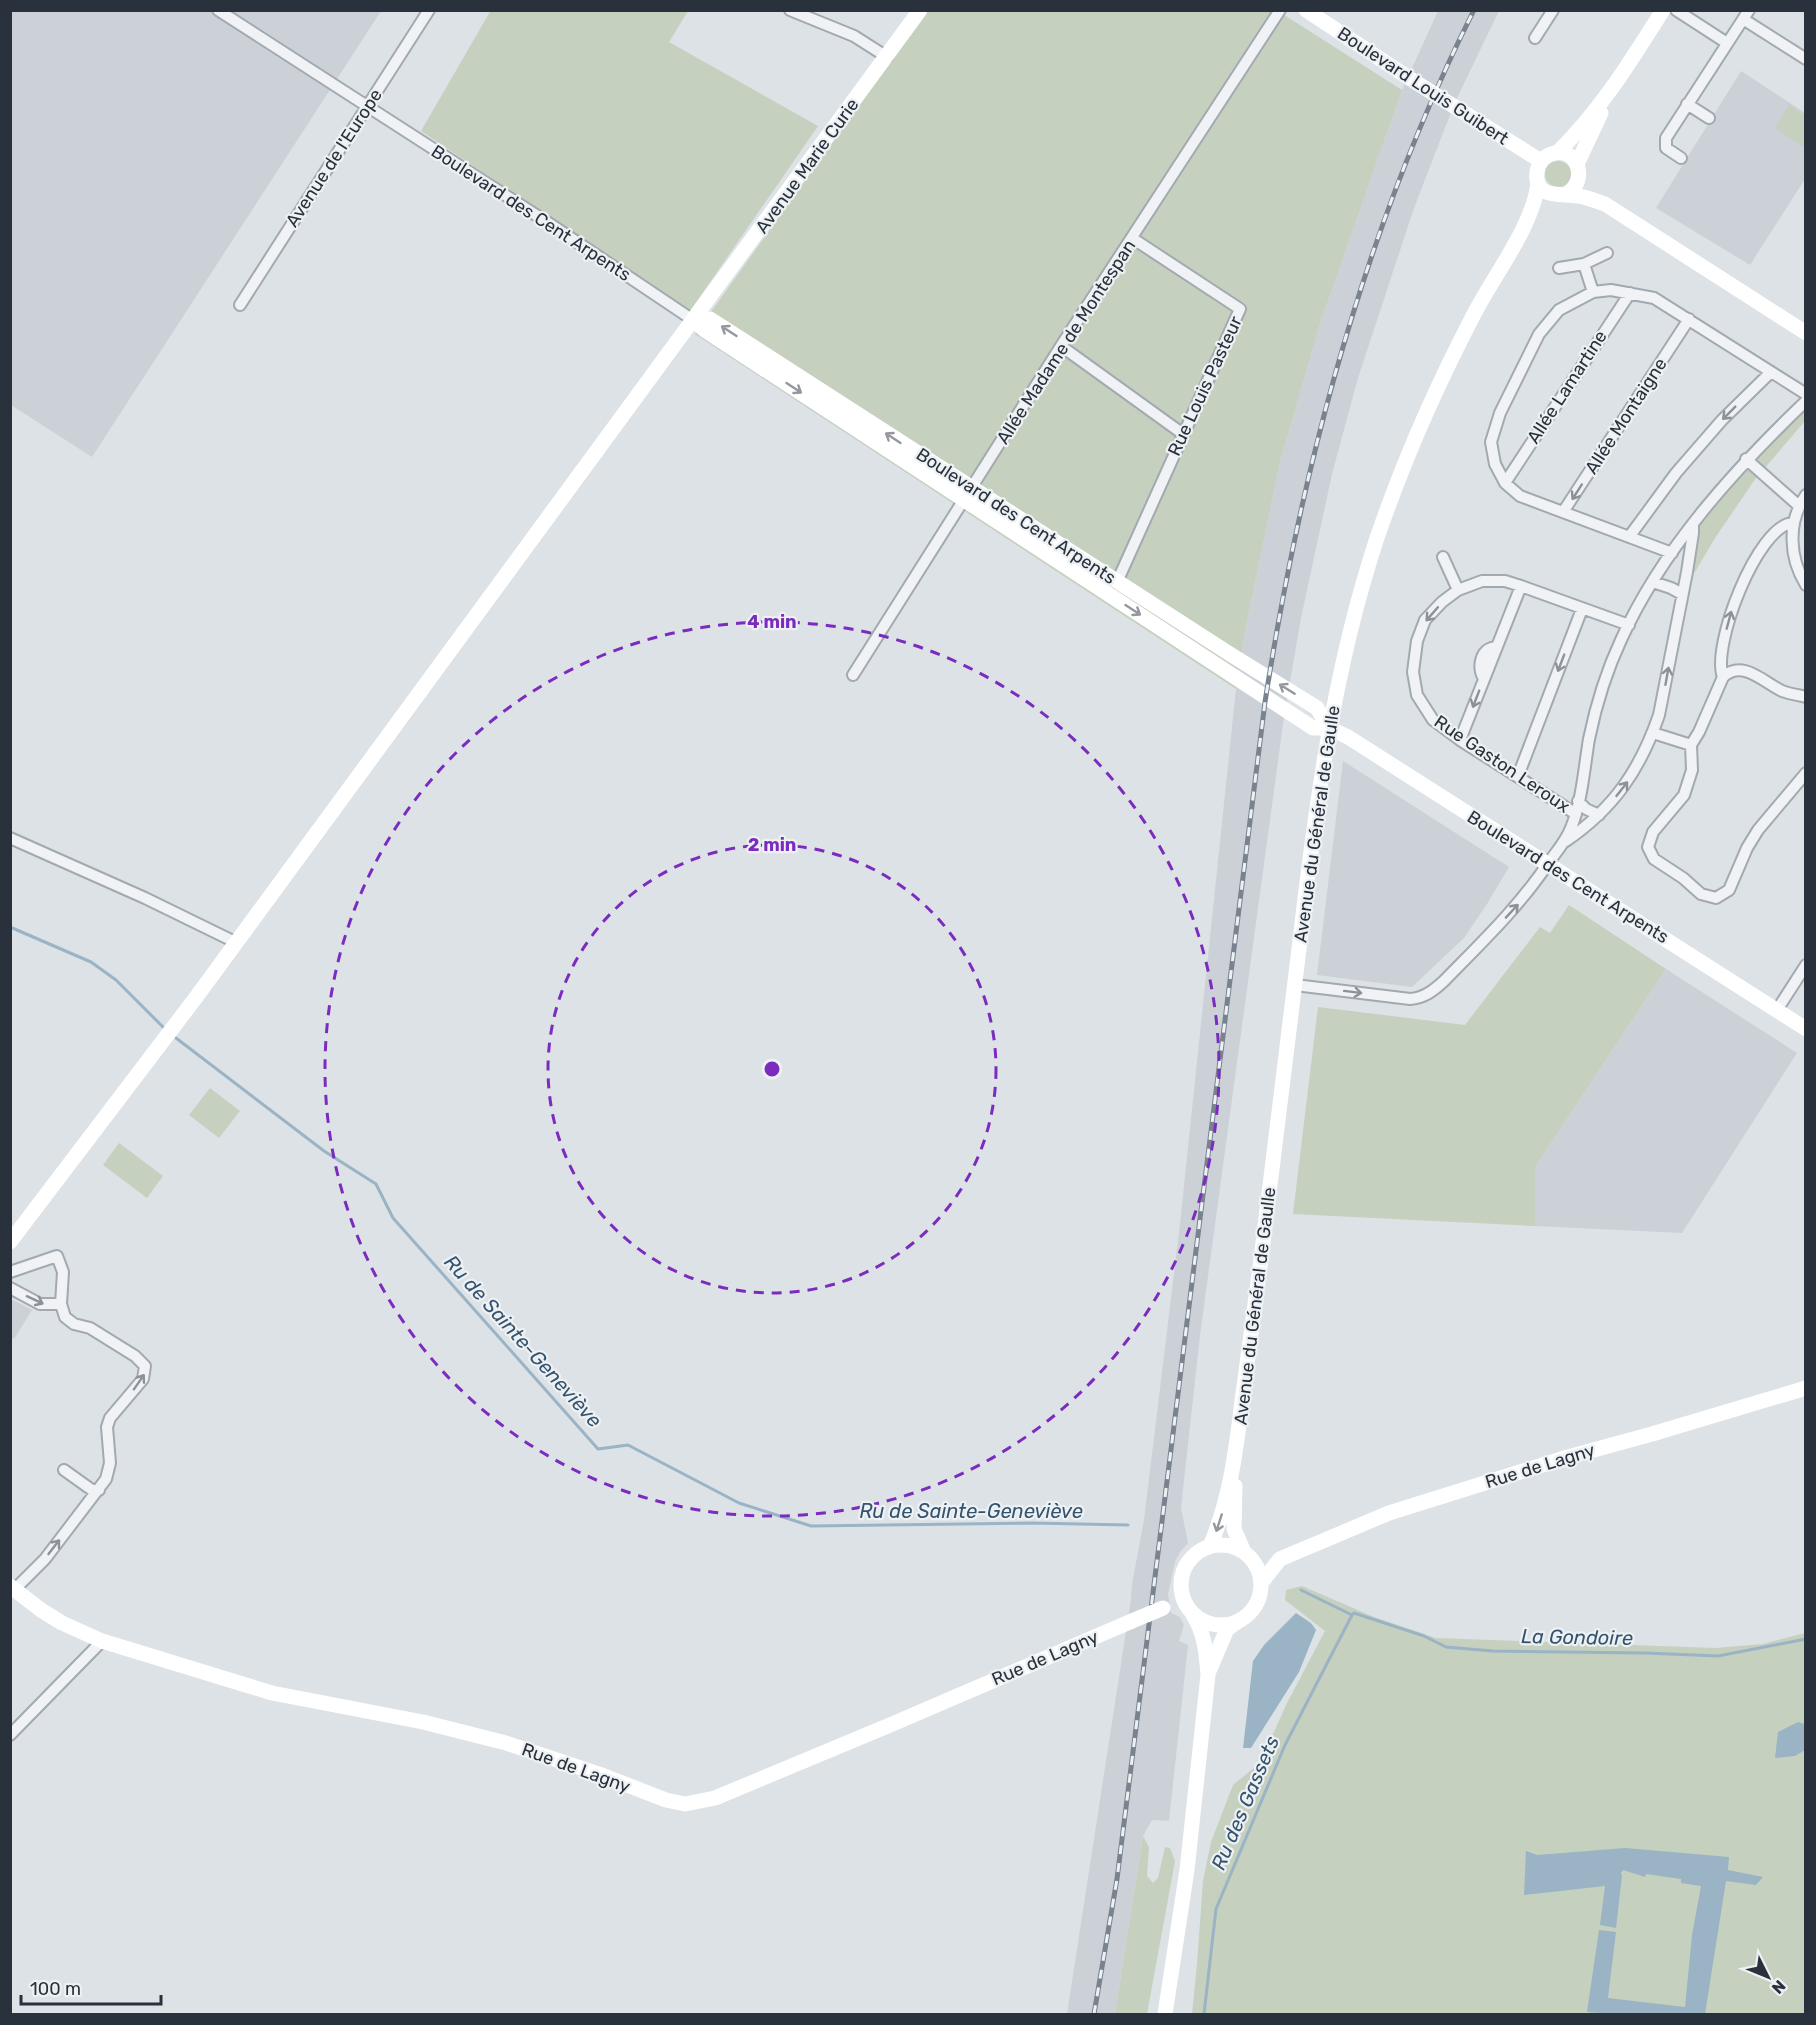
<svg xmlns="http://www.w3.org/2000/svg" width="1816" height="2025" font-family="Rubik,sans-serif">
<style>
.built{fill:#ccd1d8}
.green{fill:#c5d0bf}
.water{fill:#9ab3c5}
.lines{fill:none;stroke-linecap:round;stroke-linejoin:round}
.stream{stroke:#9ab3c5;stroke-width:3}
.street-casing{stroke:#a3a9b0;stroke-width:14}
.street{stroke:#f0f2f5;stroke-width:10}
.secondary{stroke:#fff;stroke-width:15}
.rail-casing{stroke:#78838f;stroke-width:5}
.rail{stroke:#edf1f4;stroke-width:3;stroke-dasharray:9;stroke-linecap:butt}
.secondary-bridge{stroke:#fff;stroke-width:15}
.oneway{stroke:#94989e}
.oneway2{stroke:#8c9298}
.ring{fill:none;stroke:#7b2cbf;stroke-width:3;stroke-dasharray:10 8}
.labels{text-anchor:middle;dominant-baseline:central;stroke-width:4.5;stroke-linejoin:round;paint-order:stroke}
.street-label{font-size:18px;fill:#28313c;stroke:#edf1f4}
.water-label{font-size:20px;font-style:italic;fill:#34536e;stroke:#edf1f4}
.centre{fill:#7b2cbf;stroke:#edf1f4;stroke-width:3}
.ring-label{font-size:18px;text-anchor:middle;font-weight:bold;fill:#7b2cbf;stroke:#edf1f4;stroke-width:4.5;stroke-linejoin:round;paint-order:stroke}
</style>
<rect width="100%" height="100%" fill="#dde2e6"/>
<path class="built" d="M10 11H381L92 457 11 405Z
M1438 11H1499L1455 102 1414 208 1358 378 1332 474 1301 618 1284 717 1200 1335 1181 1508 1188 1543 1180 1552 1175 1562 1168 1594 1171 1613 1180 1617 1184 1625 1179 1641 1188 1645 1169 1821 1152 1820 1143 1836 1115 2014H1067L1131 1599 1132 1584 1144 1520 1180 1224 1236 689 1245 631 1280 462 1319 327 1402 90Z
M1741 71 1805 113V179L1750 265 1656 208Z
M1343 761 1509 867 1487 904 1464 938 1412 987 1317 975Z
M1666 969 1797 1053 1682 1233 1535 1226V1167Z
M13 1300 32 1310 14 1339 10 1337 11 1303Z"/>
<path class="green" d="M491 10 688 11 669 42 818 126 690 311 421 131Z
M927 11H1278L1402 90 1319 327 1280 462 1245 631 1236 689 695 334Z
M1789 105 1805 116V148L1775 128Z
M1545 174a13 13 0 1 1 26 0a13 13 0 1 1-26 0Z
M1805 407V421L1763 470 1758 464V454Z
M1744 469 1753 471 1758 475 1715 538 1695 572 1691 570 1698 524Z
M1569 905 1666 969 1535 1167V1226L1293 1214 1318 1007 1465 1025 1540 927 1550 933Z
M210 1088 240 1111 219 1138 189 1115Z
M119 1143 163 1176 147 1198 103 1165Z
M1302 1586 1374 1617 1436 1638 1716 1648 1763 1644 1805 1633V2014H1192L1197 1964 1203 1881 1211 1842 1233 1785 1260 1763 1287 1703 1325 1631 1285 1600 1286 1590Z
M1143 1836 1149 1847 1147 1876 1153 1883 1158 1878 1165 1847 1170 1848 1175 1861 1147 2014H1115Z"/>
<path class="water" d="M1296 1613 1311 1623 1316 1630 1299 1672 1251 1748H1243L1253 1661 1264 1645Z
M1798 1722 1805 1724V1750L1795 1756 1775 1758 1778 1732Z
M1625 1848 1729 1857 1728 1870 1763 1877 1756 1885 1726 1881 1705 2014H1611L1587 2012 1599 1930 1616 1932 1608 1998 1685 2007 1692 1935 1701 1886 1681 1883V1879L1646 1874 1645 1877 1623 1870 1621 1873 1622 1876 1616 1928 1600 1925 1605 1886 1524 1895 1526 1851 1537 1855Z"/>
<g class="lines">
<path class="stream" d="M10 927 91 962 116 980 163 1027
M176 1038 324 1151 376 1184 393 1218 598 1449 628 1445 739 1503 811 1526 1032 1523 1128 1525
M1301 1590 1352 1615
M1352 1615 1354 1613 1424 1636 1446 1647 1493 1651 1645 1653 1718 1656 1806 1639
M1204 2014 1216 1909 1285 1745 1352 1615"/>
<defs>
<path id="street" d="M218 10 553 226 693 320
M790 10 854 36 887 57
M1676 10 1727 43
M1743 19 1806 59
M1535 38 1553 10
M1687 104 1709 118
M1681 158 1666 148V138L1749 10
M1584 264 1593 292
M1559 268 1584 264 1607 253
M240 305 429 10
M1061 346 1183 434
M1746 459 1798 505
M1505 483 1630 293
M1806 495C1787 522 1789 558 1806 585
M1563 512 1689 319
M1629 537 1676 473 1722 420 1771 372
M1672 553 1520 496 1505 483 1495 464 1491 442 1500 413 1539 334 1559 310 1593 292 1611 290 1654 298 1806 394
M1443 557 1458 590
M1117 582 1240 309 1132 238
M1653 582 1671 588 1682 594
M853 675 1061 346 1280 10
M1723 677C1711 646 1757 527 1792 523
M1484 679C1477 667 1480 648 1497 647
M1806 697C1798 695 1790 694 1782 691 1763 682 1743 659 1723 677L1699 732 1691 745 1692 770 1684 795 1653 832 1648 847 1654 859 1683 878 1701 894 1716 898 1729 890 1747 848 1758 830 1806 773
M1653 733 1691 745
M1460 740 1521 586
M1518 776 1582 609
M1578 801 1586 809 1599 815
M1576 814 1460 740 1433 720 1417 695 1413 672 1417 641 1425 620 1442 602 1458 590 1482 581H1505L1521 586 1629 625
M10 838 145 898 235 942
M1566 841C1614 808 1640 770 1659 715L1687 572 1693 533V525
M1295 985 1410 999C1424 998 1433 991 1444 981 1481 943 1519 907 1549 862 1557 851 1566 841 1571 828 1582 801 1584 769 1589 739 1596 705 1606 672 1621 640 1662 549 1734 470 1806 401
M1777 1010 1806 965
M10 1272 57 1256 63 1272 61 1304 65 1317 74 1324 90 1328 135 1356 145 1366 143 1379 110 1418 107 1427 110 1463 106 1479 45 1559 14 1590
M10 1288 40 1304H61
M64 1470 92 1490H99
M10 1735 102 1641"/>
</defs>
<use href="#street" class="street-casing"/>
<use href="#street" class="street"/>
<path class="secondary" d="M1306 10 1406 76
M1455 107 1541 161
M1557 153C1600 111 1631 61 1663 10
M1577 164 1601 113
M1567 194C1590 179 1576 145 1551 154 1543 157 1538 164 1537 172 1534 200 1561 193 1578 196 1587 197 1596 201 1605 204L1806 333
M693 320 706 331 1313 728H1329L1348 737 1806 1029
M693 320 710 319 1233 656 1317 708 1329 728
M10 1242 197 996 920 10
M1235 1486 1234 1529 1244 1552
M1181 1585a40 40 0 1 1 80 0a40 40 0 1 1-80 0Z
M1210 1546C1230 1500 1236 1450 1242 1401 1248 1356 1254 1312 1260 1267 1273 1161 1286 1055 1299 949 1315 810 1333 671 1377 538 1403 462 1436 387 1473 316 1493 276 1533 227 1538 183
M1261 1583 1280 1559 1389 1513 1568 1457 1652 1434 1806 1388
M10 1586 41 1610 62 1623 102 1641 272 1693 423 1722 506 1743 599 1774 666 1800 685 1804 715 1798 890 1725 1132 1621
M1210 1669 1227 1629 1237 1622
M1165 2014 1187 1870 1208 1675C1206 1652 1205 1634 1193 1615"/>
<defs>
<path id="rail" d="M1094 2014 1117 1879 1265 702C1302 464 1365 227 1474 10"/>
</defs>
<use href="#rail" class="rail-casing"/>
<use href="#rail" class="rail"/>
<path class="secondary-bridge" d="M1406 76 1455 107
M1132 1621 1163 1608"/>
</g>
<defs><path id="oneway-shaft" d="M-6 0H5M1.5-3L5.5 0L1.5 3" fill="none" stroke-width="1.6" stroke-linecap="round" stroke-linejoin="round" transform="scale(1.5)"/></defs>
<g class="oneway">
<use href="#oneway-shaft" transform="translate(729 331) rotate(-147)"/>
<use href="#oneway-shaft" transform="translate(794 388) rotate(33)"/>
<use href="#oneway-shaft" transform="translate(893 438) rotate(-147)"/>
<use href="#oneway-shaft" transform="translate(1133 610) rotate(33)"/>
<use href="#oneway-shaft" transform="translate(1287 689) rotate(-148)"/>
<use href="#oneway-shaft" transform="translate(1219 1523) rotate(108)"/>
</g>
<g class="oneway2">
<use href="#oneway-shaft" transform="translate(1729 413) rotate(135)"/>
<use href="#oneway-shaft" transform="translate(1577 492) rotate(123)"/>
<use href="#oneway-shaft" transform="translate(1432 614) rotate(131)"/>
<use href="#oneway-shaft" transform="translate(1729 620) rotate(-75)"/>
<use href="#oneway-shaft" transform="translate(1561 663) rotate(111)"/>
<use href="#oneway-shaft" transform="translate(1667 676) rotate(-80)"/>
<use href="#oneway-shaft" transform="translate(1476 699) rotate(111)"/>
<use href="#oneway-shaft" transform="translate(1622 789) rotate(-52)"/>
<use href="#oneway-shaft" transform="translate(1512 911) rotate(-47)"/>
<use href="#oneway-shaft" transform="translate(1353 992) rotate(7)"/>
<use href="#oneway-shaft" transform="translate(35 1300) rotate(25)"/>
<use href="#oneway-shaft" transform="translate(139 1382) rotate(-55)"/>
<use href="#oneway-shaft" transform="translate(54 1547) rotate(-52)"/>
</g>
<g class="ring">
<circle cx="772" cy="1069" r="224"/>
<circle cx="772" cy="1069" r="447"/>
</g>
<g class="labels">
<g class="street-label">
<text transform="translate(1423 86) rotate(33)">Boulevard Louis Guibert</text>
<text transform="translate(334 158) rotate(-57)">Avenue de l'Europe</text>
<text transform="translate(807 166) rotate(-54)">Avenue Marie Curie</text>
<text transform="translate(531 213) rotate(33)">Boulevard des Cent Arpents</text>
<text transform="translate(1066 342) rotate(-57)">Allée Madame de Montespan</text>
<text transform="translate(1205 386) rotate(-65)">Rue Louis Pasteur</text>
<text transform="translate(1567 387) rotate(-57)">Allée Lamartine</text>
<text transform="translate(1626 416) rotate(-57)">Allée Montaigne</text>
<text transform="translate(1016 516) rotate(33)">Boulevard des Cent Arpents</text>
<text transform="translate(1502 764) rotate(34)">Rue Gaston Leroux</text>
<text transform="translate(1317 824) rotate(-82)">Avenue du Général de Gaulle</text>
<text transform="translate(1568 877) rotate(32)">Boulevard des Cent Arpents</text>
<text transform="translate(1255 1306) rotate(-83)">Avenue du Général de Gaulle</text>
<text transform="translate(1540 1466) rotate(-17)">Rue de Lagny</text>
<text transform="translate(1045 1658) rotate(-23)">Rue de Lagny</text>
<text transform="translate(576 1768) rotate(20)">Rue de Lagny</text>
</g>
<g class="water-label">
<text transform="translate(523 1341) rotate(48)">Ru de Sainte-Geneviève</text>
<text x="971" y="1511">Ru de Sainte-Geneviève</text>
<text transform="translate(1577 1637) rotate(1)">La Gondoire</text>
<text transform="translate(1245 1803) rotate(-67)">Ru des Gassets</text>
</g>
</g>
<circle cx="772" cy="1069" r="9" class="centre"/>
<g class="ring-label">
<text x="772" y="628">4 min</text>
<text x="772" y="851">2 min</text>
</g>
<rect width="1816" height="2025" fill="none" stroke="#28313c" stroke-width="24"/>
<g transform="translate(1768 1977) rotate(133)" stroke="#edf1f4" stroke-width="4.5" paint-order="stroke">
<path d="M0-4.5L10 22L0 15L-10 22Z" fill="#28313c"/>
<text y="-9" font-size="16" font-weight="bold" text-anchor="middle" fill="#28313c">N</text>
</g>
<path d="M21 1995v9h140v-9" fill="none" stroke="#28313c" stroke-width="3"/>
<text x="30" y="1995" font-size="18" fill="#28313c" stroke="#edf1f4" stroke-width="4.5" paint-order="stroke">100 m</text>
</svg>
